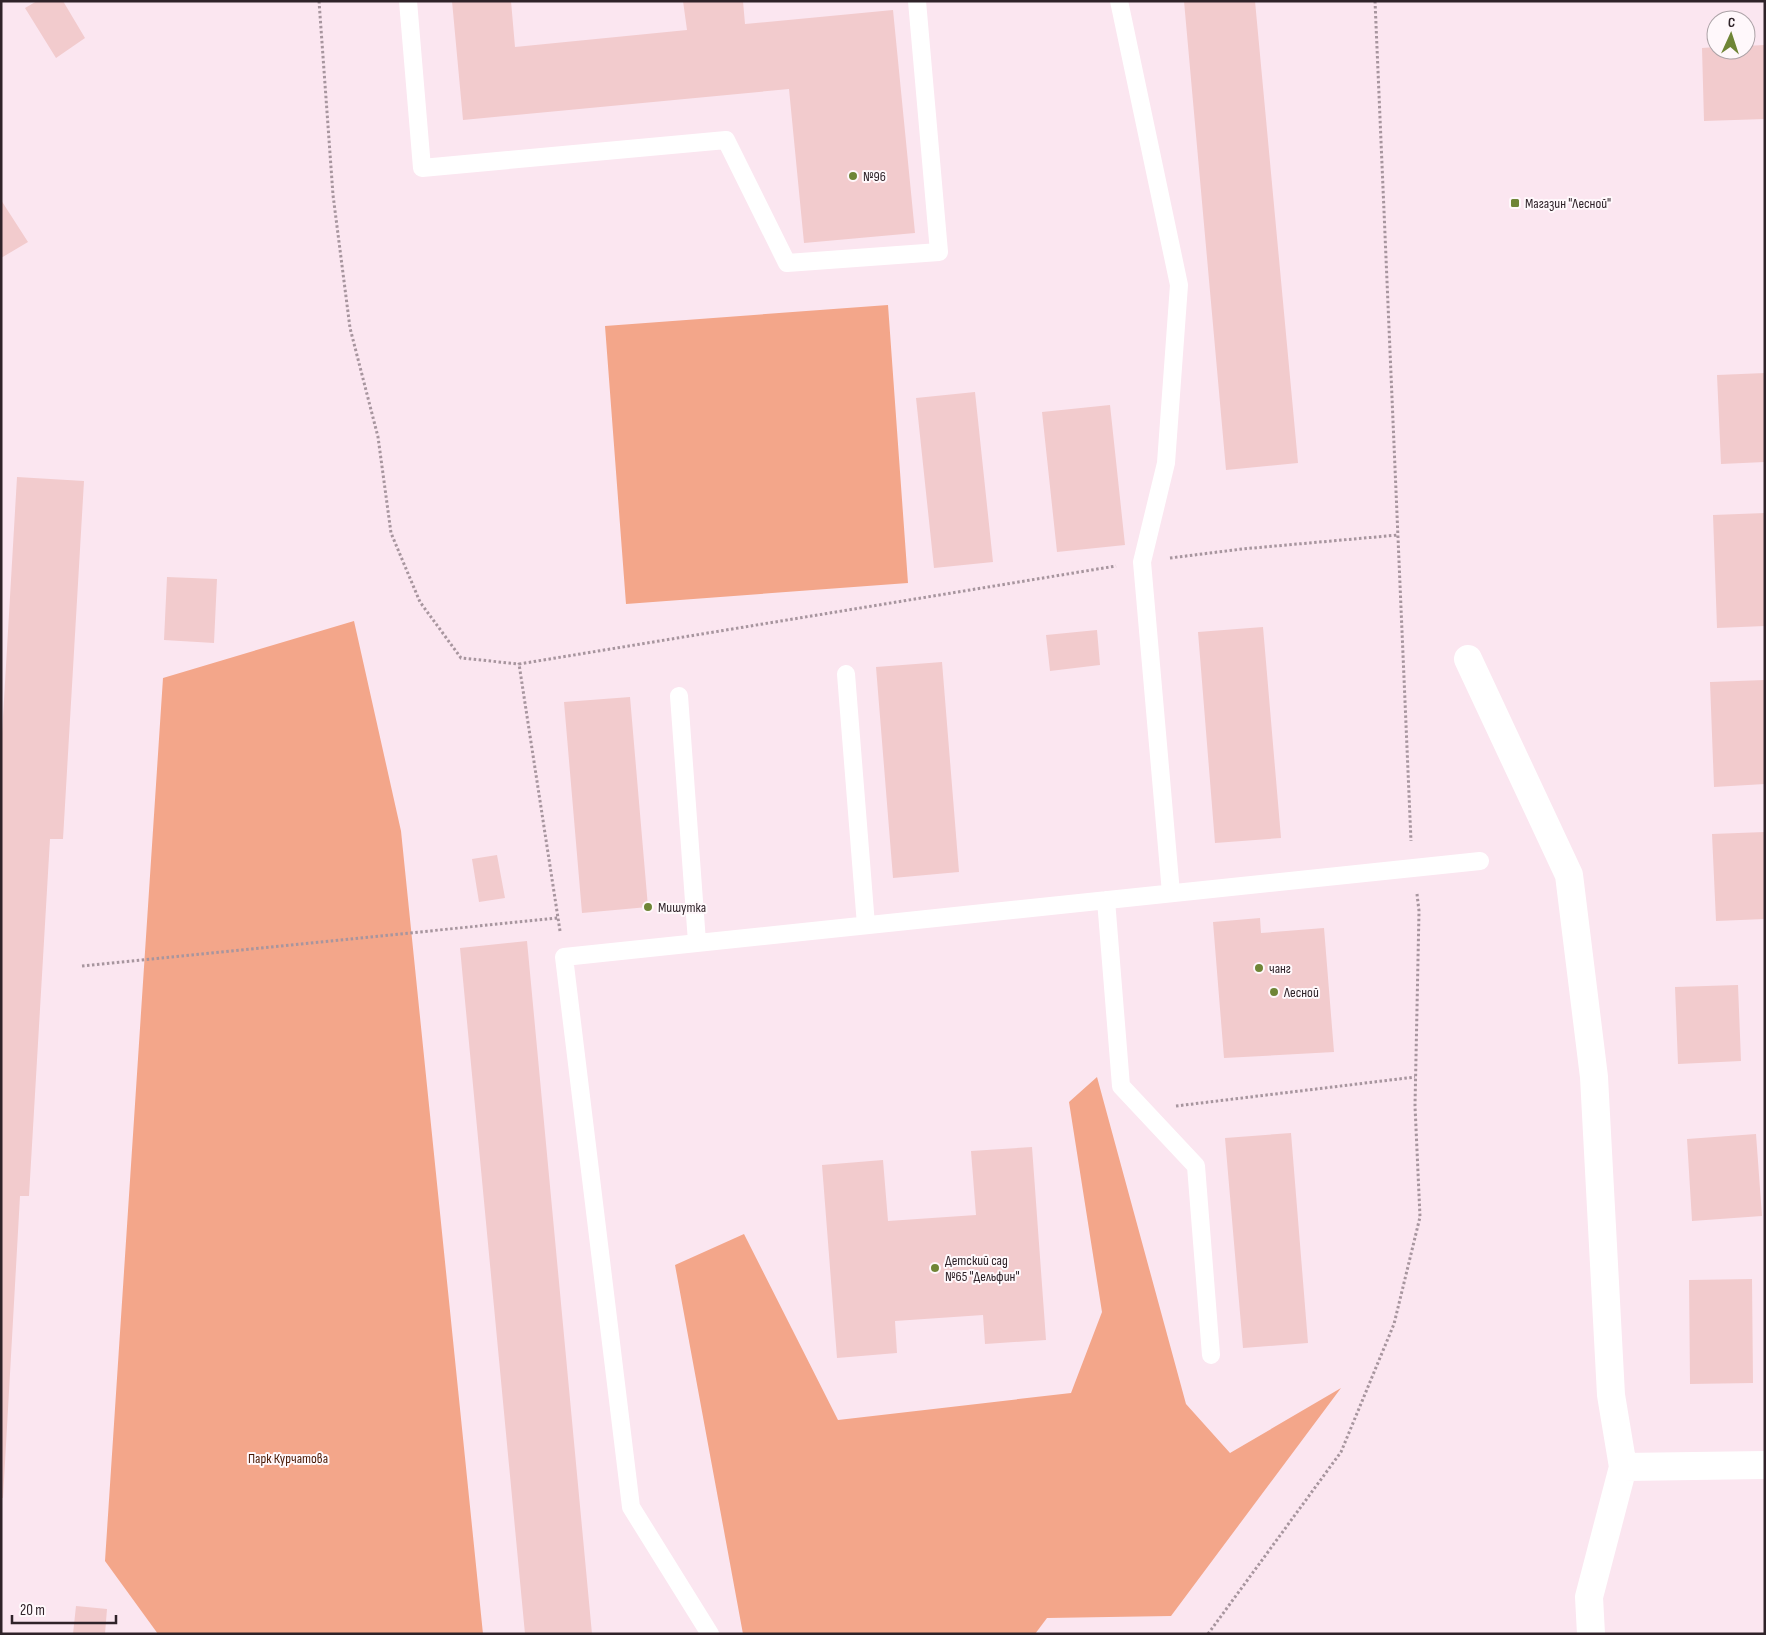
<svg xmlns="http://www.w3.org/2000/svg" width="1766" height="1635" font-family="'Sofia Sans Condensed',sans-serif">
<style>
.green{fill:#f3a68a}
.building{fill:#f2cbcd}
.lines{fill:none;stroke-linecap:round;stroke-linejoin:round}
.path{stroke:#a7959e;stroke-width:3;stroke-dasharray:2.5 2.5;stroke-linecap:butt}
.lane{stroke:#fff;stroke-width:18}
.street{stroke:#fff;stroke-width:28}
.poi-dot{fill:#6f8536;stroke:#fff8fb;stroke-width:2}
.labels{text-anchor:middle;dominant-baseline:central;stroke-width:4;stroke-linejoin:round;paint-order:stroke}
.poi-label{font-size:14px;fill:#2f2329;stroke:#fff8fb;text-anchor:start}
.park-label{font-size:14px;fill:#491803;stroke:#fff8fb}
</style>
<rect width="100%" height="100%" fill="#fbe6f0"/>
<path class="green" d="M888 305 908 583 626 604 605 326Z
M354 621 401 831 483 1634H158L105 1561 163 678Z
M1097 1077 1186 1404 1230 1453 1341 1388 1171 1616 1047 1618 1035 1634H743L675 1265 744 1234 838 1420 1071 1393 1102 1312 1069 1102Z"/>
<path class="building" d="M37 1H63L85 38 56 58 25 8Z
M452 1H511L515 47 687 30 683 1H743L745 24 893 10 915 233 804 243 789 89 463 120Z
M1184 1H1255L1298 463 1226 470Z
M1764 45 1765 119 1704 121 1702 48 1716 47V50H1746V46Z
M1 200 28 242 1 258Z
M1765 373V462L1721 464 1717 375Z
M975 392 993 562 934 568 916 398Z
M1110 405 1125 545 1057 552 1042 412Z
M17 477 84 481 63 839H50L29 1196H20L3 1498H1V751Z
M1765 513V626L1717 628 1713 515Z
M167 577 217 579 214 643 164 640Z
M1263 627 1281 838 1215 843 1198 632Z
M1097 630 1100 665 1050 671 1046 635Z
M942 662 959 872 893 878 876 667Z
M1765 680V784L1714 787 1710 682Z
M630 697 648 907 582 913 564 702Z
M1765 832V919L1716 921 1712 834Z
M497 855 505 898 479 902 472 859Z
M1260 918 1261 933 1324 928 1334 1052 1224 1058 1213 922Z
M527 941 592 1634H525L460 948Z
M1738 985 1741 1061 1678 1064 1675 987Z
M1291 1133 1308 1343 1243 1348 1225 1138Z
M1756 1134 1762 1216 1692 1221 1687 1139Z
M1032 1147 1046 1340 985 1344 983 1315 895 1321 897 1353 837 1358 822 1165 883 1160 888 1221 976 1215 971 1151Z
M1752 1279 1753 1383 1690 1384 1689 1280Z
M76 1606 107 1609 105 1634H73Z"/>
<g class="lines">
<path class="path" d="M319 1 333 195 350 328 378 437 391 533 420 602 461 658 519 664
M1375 1 1411 841
M1170 558 1242 549 1398 535
M560 931 519 664 1116 566
M82 966 558 918
M1176 1106 1415 1077
M1208 1634 1341 1452 1394 1324 1420 1217 1415 1106 1419 911 1417 894"/>
<path class="lane" d="M408 1 422 168 726 140 787 263 939 252 917 1
M1119 1 1179 285 1166 463 1142 562 1171 893
M846 674 866 925
M679 696 697 942
M1106 900 1121 1086 1196 1166 1211 1355
M710 1634 631 1507 564 957 1480 861"/>
<path class="street" d="M1468 659 1569 875 1594 1077 1611 1395 1623 1467 1589 1597 1591 1634
M1623 1467 1765 1465"/>
</g>
<g class="poi-dot">
<circle cx="853" cy="176" r="5"/>
<rect x="1510" y="198" width="10" height="10" rx="2.5"/>
<circle cx="648" cy="907" r="5"/>
<circle cx="1259" cy="968" r="5"/>
<circle cx="1274" cy="992" r="5"/>
<circle cx="935" cy="1268" r="5"/>
</g>
<g class="labels">
<g class="poi-label">
<text x="863" y="176">№96</text>
<text x="1525" y="203">Магазин "Лесной"</text>
<text x="658" y="907">Мишутка</text>
<text x="1269" y="968">чанг</text>
<text x="1284" y="992">Лесной</text>
<text x="945" y="1260">Детский сад<tspan x="945" dy="16">№65 "Дельфин"</tspan></text>
</g>
<g class="park-label">
<text x="288" y="1458">Парк Курчатова</text>
</g>
</g>
<rect width="1766" height="1635" fill="none" stroke="#2f2329" stroke-width="5"/>
<g transform="translate(1731 35) rotate(3)"><circle r="24" fill="#fff8fb" stroke="#aca3a7"/>
<path d="M0-4L9 19L0 12L-9 19Z" fill="#6f8536"/>
<text y="-8" font-size="14" font-weight="bold" text-anchor="middle" fill="#2f2329">С</text>
</g>
<path d="M12 1615v8h104v-8" fill="none" stroke="#2f2329" stroke-width="2.5"/>
<text x="20" y="1615" font-size="15" fill="#2f2329" stroke="#fff8fb" stroke-width="4" paint-order="stroke">20 m</text>
</svg>
